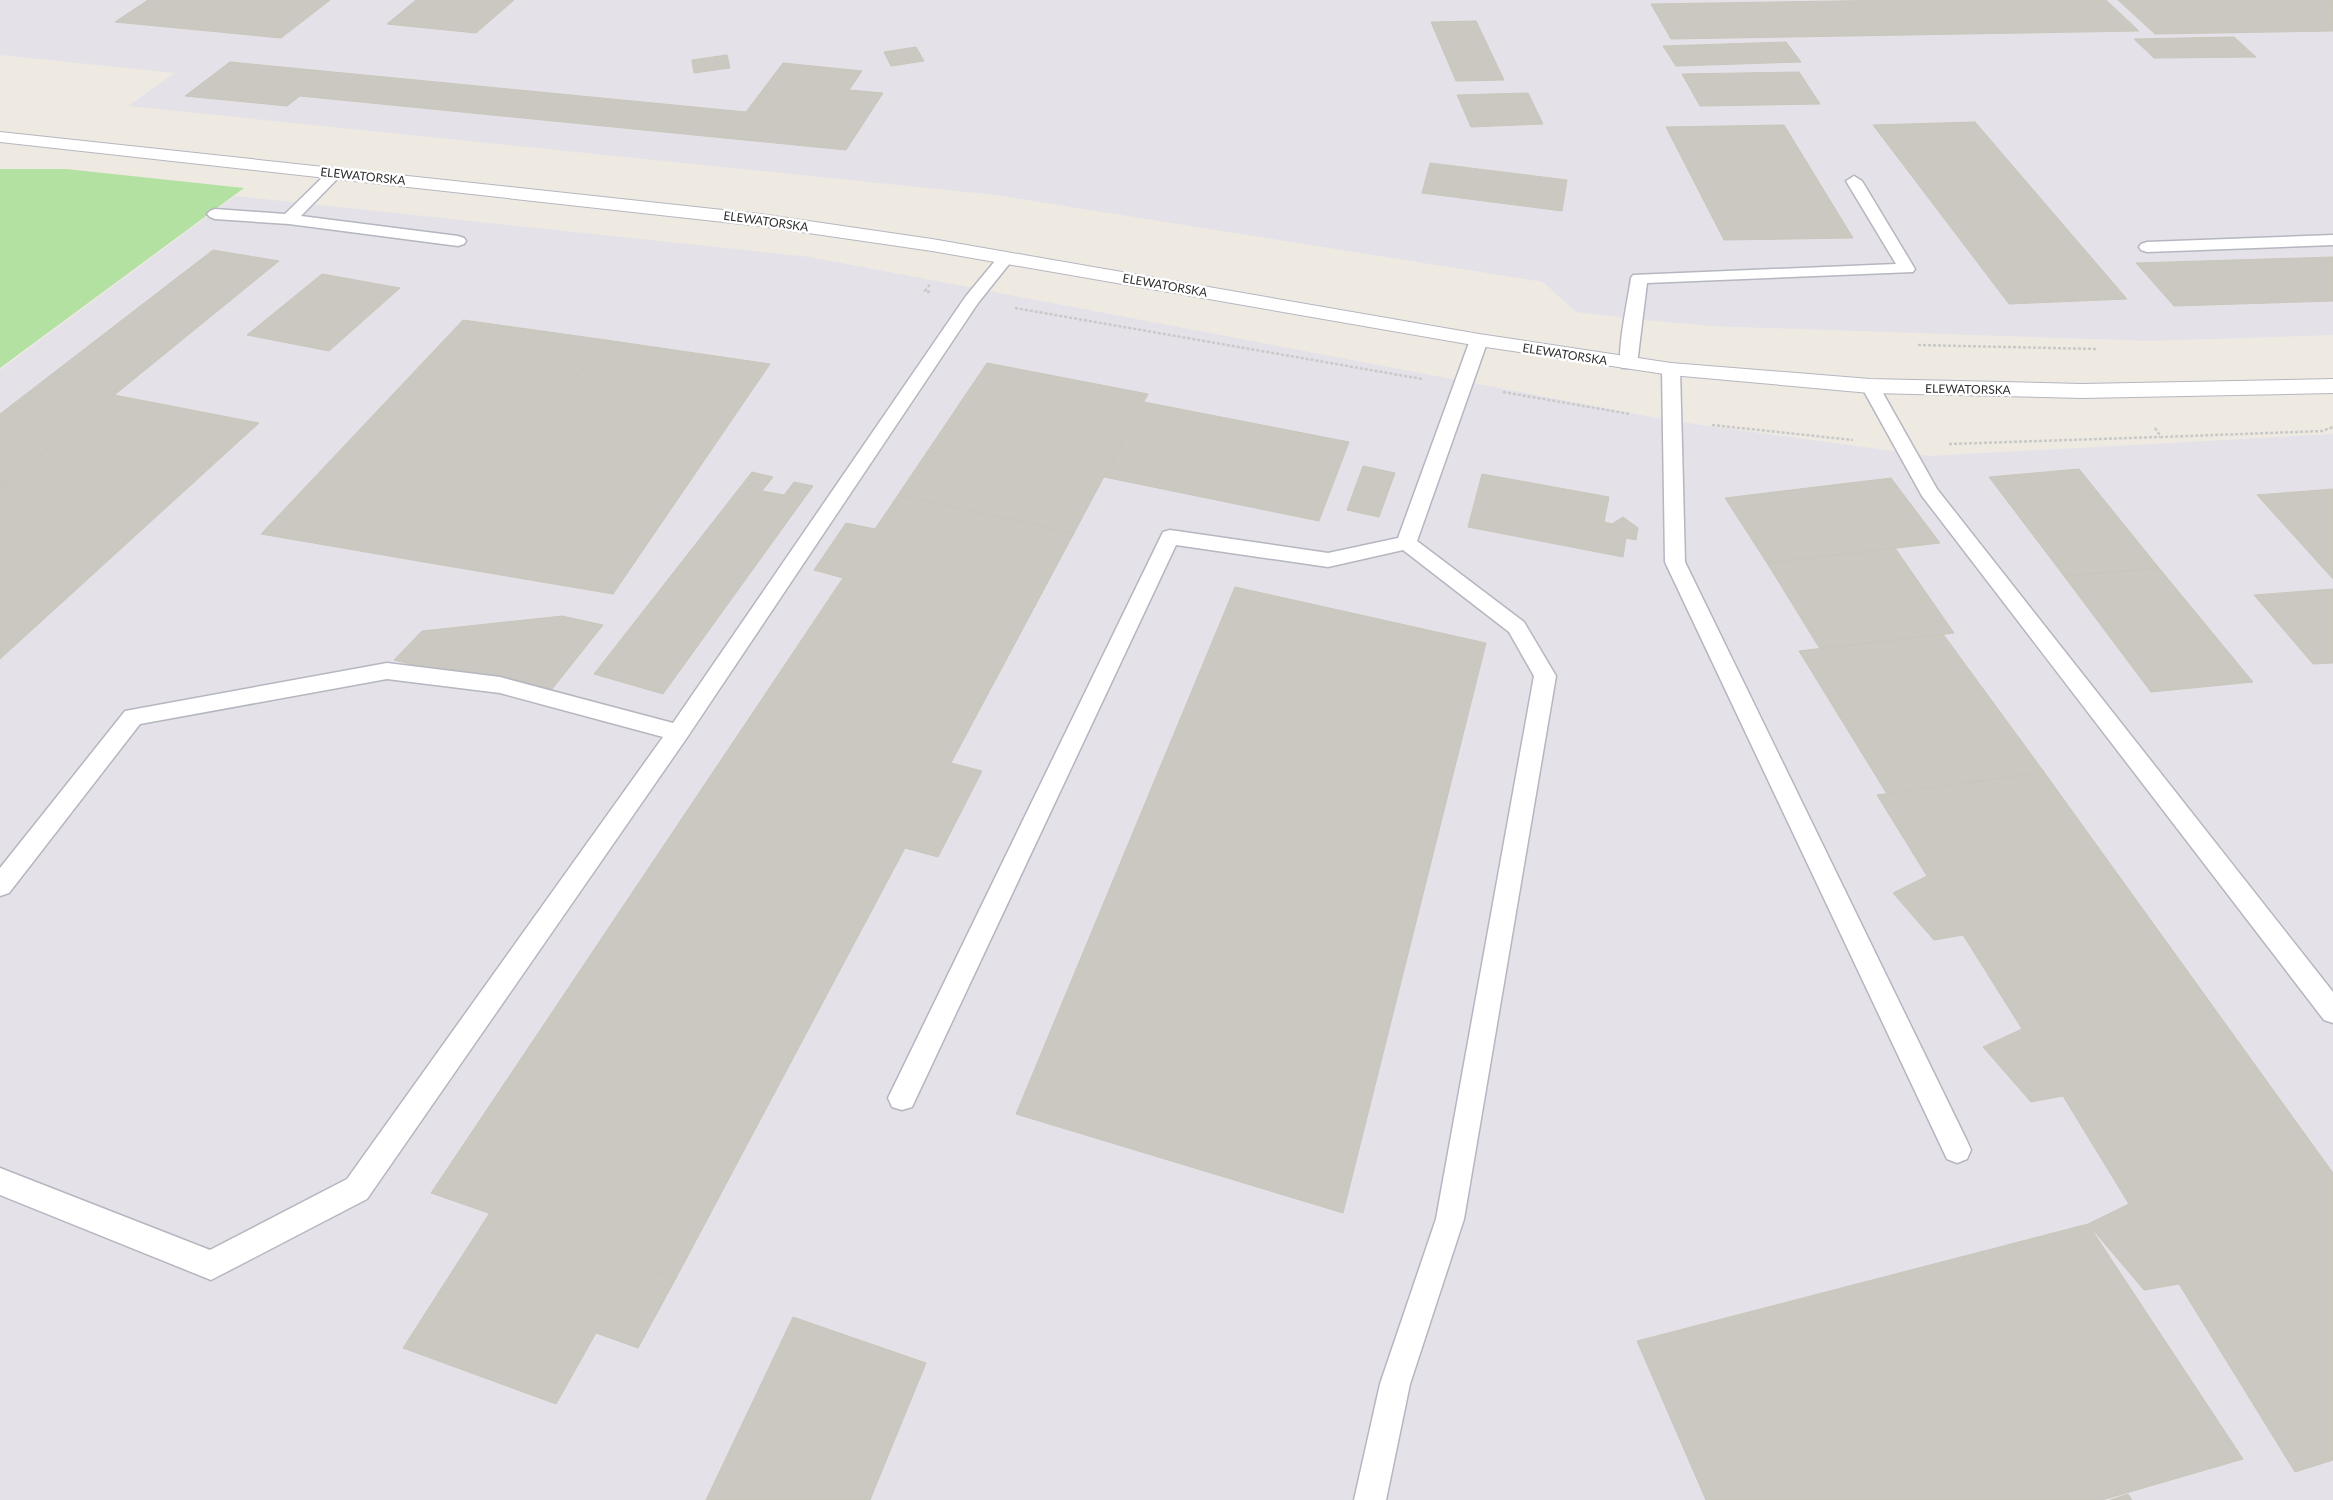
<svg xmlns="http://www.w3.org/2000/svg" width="2333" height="1500" font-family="Lato,sans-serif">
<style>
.industrial{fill:#e4e1e8}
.green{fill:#b2e1a2}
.building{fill:#cac8c0;stroke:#cac6bb}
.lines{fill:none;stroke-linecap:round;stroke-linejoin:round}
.service-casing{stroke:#b5b6c0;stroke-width:3}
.tertiary-casing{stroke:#b5b6c0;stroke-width:2}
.path{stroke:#c9c9c9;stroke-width:2.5;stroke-dasharray:3 2;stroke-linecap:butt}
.service{fill:#fff;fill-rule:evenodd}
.tertiary{fill:#fff;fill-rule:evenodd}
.labels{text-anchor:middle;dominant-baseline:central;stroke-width:5;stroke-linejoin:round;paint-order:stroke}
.far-street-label{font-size:12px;fill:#2e2e2e;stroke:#fff}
</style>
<rect width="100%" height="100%" fill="#eeeae2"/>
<path class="industrial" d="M0 0H2333V335L2151 341 1710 326 1634 319 1576 312 1543 282 996 195 128 106 175 73 0 55Z
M235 196 810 257 1673 421 1929 456 2333 434V1500H0V370Z"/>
<path class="green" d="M0 169H66L244 188 0 368Z"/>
<path class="building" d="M148 0H330L281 38 115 22Z
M416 0H514L476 33 387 24Z
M1898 0H2106L2139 31 1671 39 1651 4Z
M2118 0H2333V31L2155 34Z
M1476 21 1504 80 1456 81 1431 22Z
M2234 37 2256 57 2154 58 2134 39Z
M1786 42 1801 62 1676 66 1663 46Z
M916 47 924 61 891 66 884 52Z
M727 55 730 68 694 73 692 60Z
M230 62 746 112 783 63 862 71 849 90 883 93 846 150 300 96 287 106 185 96Z
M1799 72 1820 104 1700 106 1682 74Z
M1528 93 1543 124 1471 127 1457 95Z
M1975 122 2127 299 2009 304 1873 125Z
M1784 125 1853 238 1724 240 1666 127Z
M1430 163 1567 180 1562 211 1422 193Z
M213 250 279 261 0 488V414Z
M2333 257V301L2174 306 2136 263Z
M322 274 400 288 329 351 247 335Z
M463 320 606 340 424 562 261 534Z
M606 340 770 364 613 594 424 562Z
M987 363 1148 394 1074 533 898 495Z
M114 395 259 423 0 659V488Z
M1144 402 1349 442 1319 521 1104 477Z
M1363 466 1395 473 1379 517 1347 510Z
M2079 469 2159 568 2064 576 1989 477Z
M752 472 773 477 762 491 784 495 794 482 813 486 663 694 594 674Z
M1482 474 1609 497 1604 522 1612 524 1623 517 1638 528 1636 540 1626 538 1623 557 1468 527Z
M1891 478 1940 543 1767 563 1725 498Z
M2333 489V579L2257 495Z
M898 495 1074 533 951 763 982 771 938 857 905 848 676 1278 431 1193 843 578 814 570 846 523 875 529Z
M1895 548 1954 633 1820 649 1767 563Z
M2159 568 2253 682 2151 692 2064 576Z
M1235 587 1486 643 1343 1213 1016 1114Z
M2333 589V663L2313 664 2254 595Z
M562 616 603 625 545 698 394 660 422 631Z
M1943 634 2044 772 1887 794 1799 651Z
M2044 772 2333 1173V1460L2295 1472 2179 1284 2144 1290 2088 1224 2129 1204 2063 1096 2031 1102 1983 1047 2022 1029 1963 935 1934 940 1893 893 1927 876 1877 795Z
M489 1214 676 1278 638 1348 596 1333 556 1404 403 1348Z
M2088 1224 2243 1459 2102 1500H1706L1637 1341Z
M793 1317 926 1363 870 1500H706Z
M2128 1494 2132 1500H2110Z"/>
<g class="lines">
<defs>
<path id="service" d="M335 169 342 173 340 176 301 216 458 236 464 238 466 241 464 244 458 246 289 224 215 219 210 217 207 214 210 211 215 209 285 214 330 170Z
M1854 176 1862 181 1915 269 1913 272 1647 283 1637 364 1634 368H1622C1615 358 1629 294 1631 278L1633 275 1896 264 1846 181Z
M2333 235V245L2147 252 2141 250 2139 247 2141 244 2147 242Z
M1006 253 1012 255 1014 258 978 303 686 739 367 1199 211 1280 0 1195V1168L210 1250 347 1179 663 737 500 693 387 679 140 724 9 893 0 896V868L125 711 387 663 500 677 673 723 966 296 1000 255Z
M1479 335 1485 336 1488 340 1417 541 1524 622 1556 676 1464 1219 1410 1384 1386 1500H1354L1380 1384 1436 1219 1534 676 1509 632 1403 550 1328 567 1176 545 912 1107 902 1110 892 1107 888 1098 1163 532 1170 530 1328 553 1398 538 1470 340 1473 336Z
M1671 364 1677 365 1680 369 1685 562 1967 1141 1971 1150 1967 1159 1957 1163 1947 1159 1665 562 1662 369 1665 365Z
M1870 381 1876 382 1879 386 1937 489 2333 992V1023L2324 1020 1922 496 1861 386 1864 382Z"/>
<path id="tertiary" d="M0 132 760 214 932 239 1479 334 1671 363 1870 379 2082 384 2333 379V393L2082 398 1870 393 1671 375 1479 346 932 251 760 226 0 142Z"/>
</defs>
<use href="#service" class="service-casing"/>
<use href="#tertiary" class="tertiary-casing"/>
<path class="path" d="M930 292 925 291 931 283
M1015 308 1422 379
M1918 345 2097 349
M1503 392 1630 414
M1712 425 1853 440
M2155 428 2161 437 2322 431 2333 427
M1949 444 2160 437"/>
<use href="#service" class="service"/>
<use href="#tertiary" class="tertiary"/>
</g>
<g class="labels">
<g class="far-street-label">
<text transform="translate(363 176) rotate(6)">ELEWATORSKA</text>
<text transform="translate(766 221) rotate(8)">ELEWATORSKA</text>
<text transform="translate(1165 285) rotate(10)">ELEWATORSKA</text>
<text transform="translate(1565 354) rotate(9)">ELEWATORSKA</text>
<text transform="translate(1968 389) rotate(1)">ELEWATORSKA</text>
</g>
</g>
</svg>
